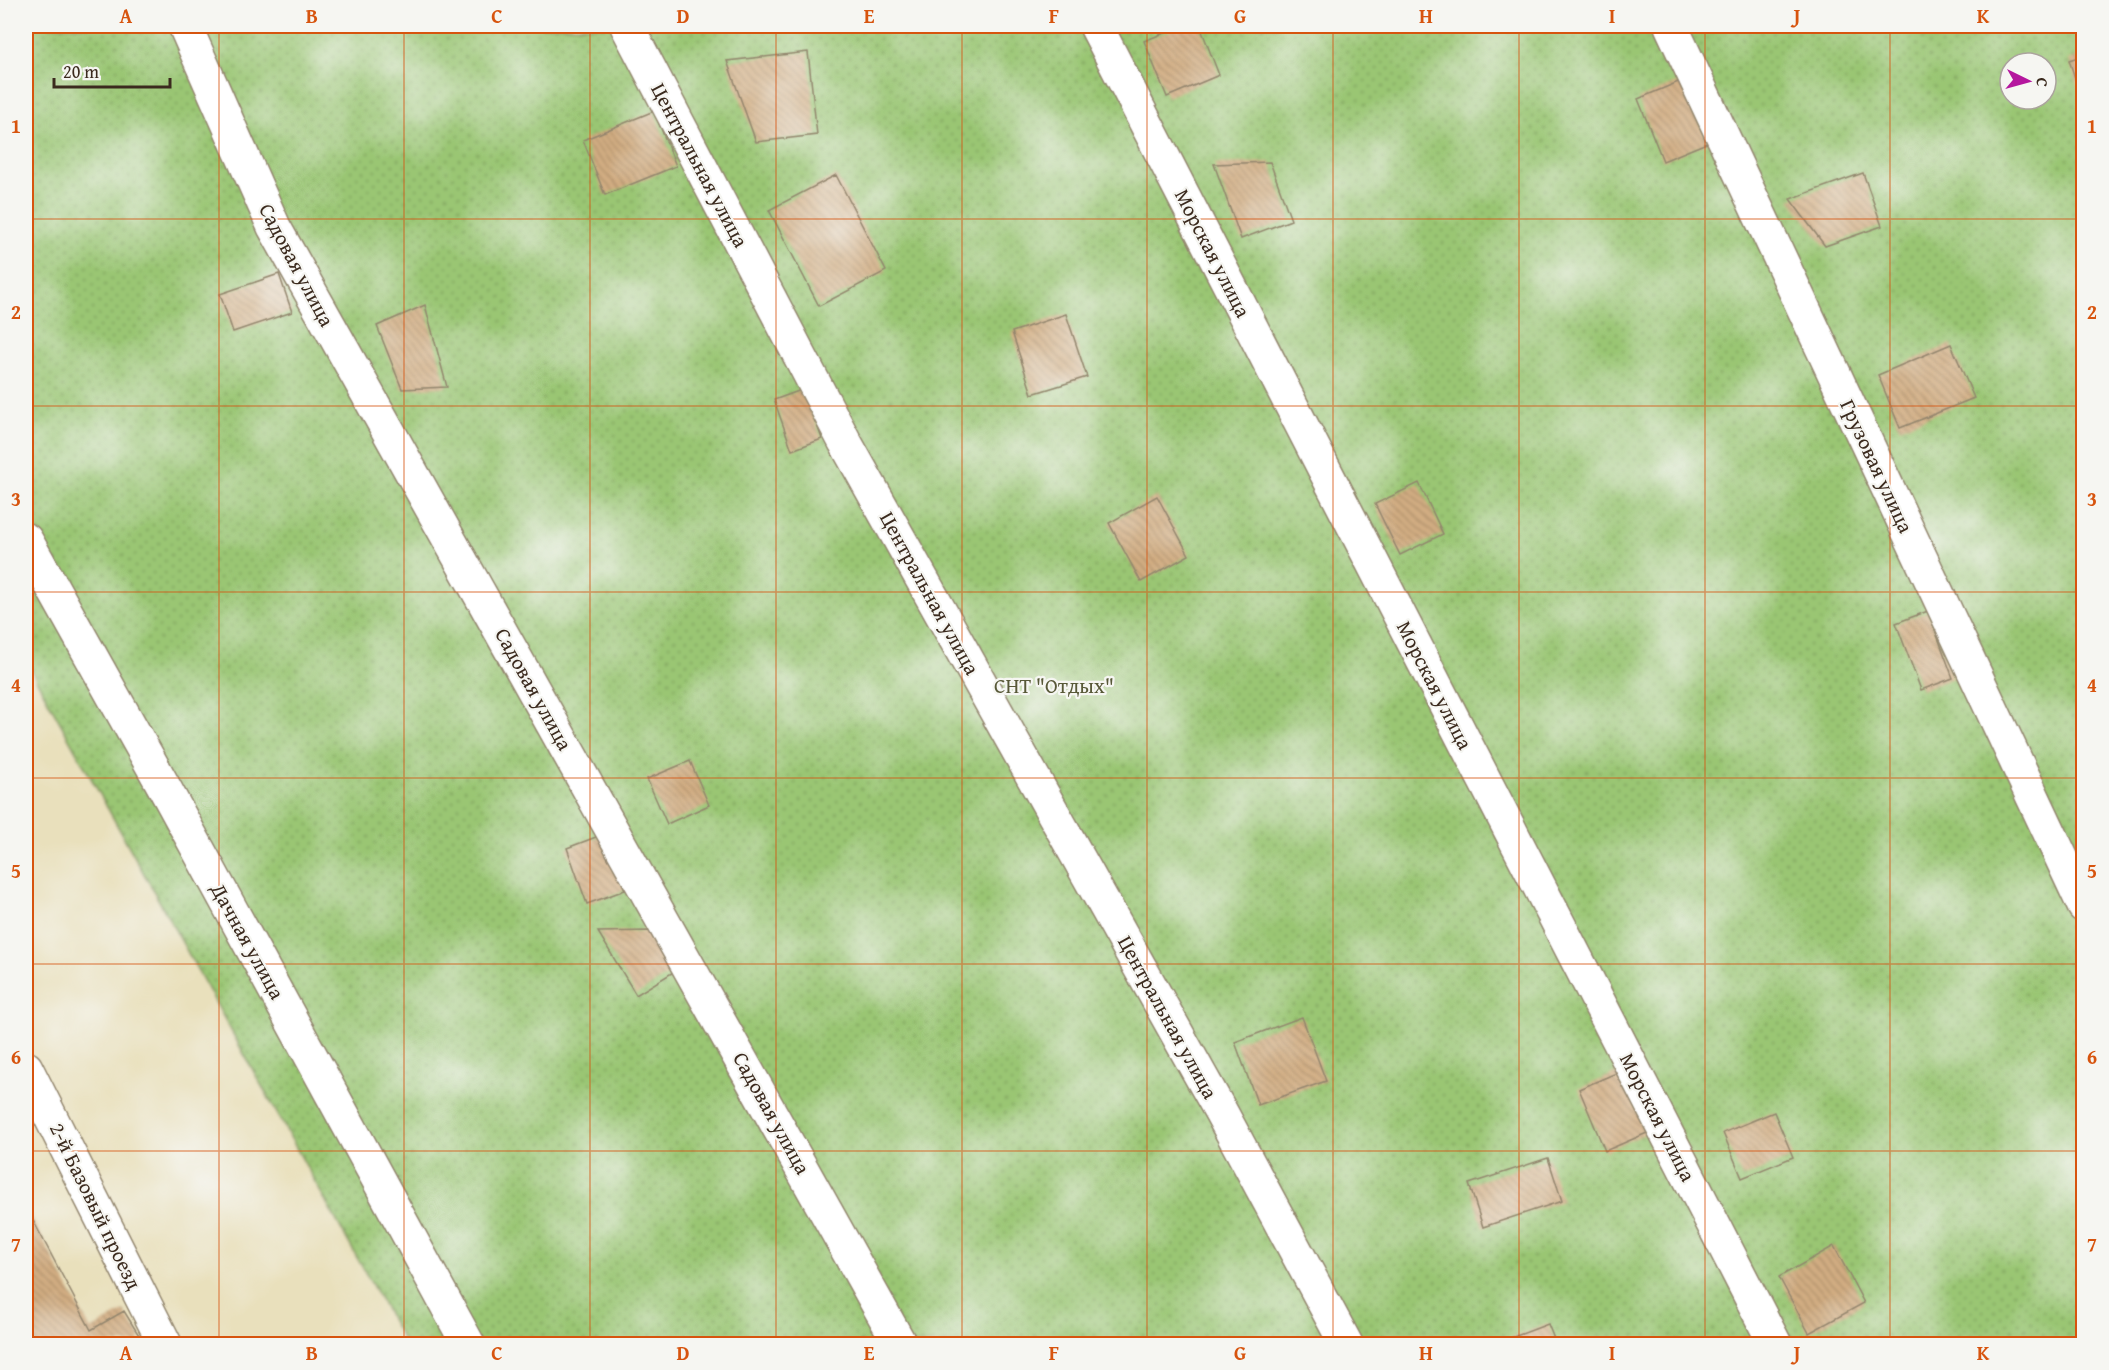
<svg xmlns="http://www.w3.org/2000/svg" width="2109" height="1370" font-family="'Gentium Book Plus',serif">
<style>
.park{fill:url(#park-dots);stroke:#6a7848;stroke-width:1.5;fill-rule:evenodd}
.building{fill:url(#building-back-hatch)}
.lines{fill:none;stroke-linecap:round;stroke-linejoin:round}
.minor-casing{stroke:#92856d;stroke-width:36}
.minor{stroke:#fff;stroke-width:33}
.grid{fill:none;stroke:#d7540e;stroke-width:1.5;stroke-opacity:0.55}
.labels{text-anchor:middle;dominant-baseline:central;stroke-width:4.5;stroke-linejoin:round;paint-order:stroke}
.street-label{font-size:21px;fill:#3b2a1e;stroke:#f6f6f2}
.park-label{font-size:21px;fill:#585938;stroke:#f6f6f2}
.neatline{fill:none;stroke:#d7540e;stroke-width:2}
.grid-label{font-size:20px;text-anchor:middle;font-weight:bold;fill:#d7540e}
</style>
<defs>
<pattern id="park-dots" width="8" height="8" patternUnits="userSpaceOnUse" patternTransform="scale(1.5)"><rect width="8" height="8" fill="#9ac673"/><path d="M2 2h.1M6 6h.1" fill="none" stroke="#7fa15e" stroke-width="1.8" stroke-linecap="round"/></pattern>
<pattern id="building-back-hatch" width="6" height="6" patternUnits="userSpaceOnUse" patternTransform="scale(1.5)"><rect width="6" height="6" fill="#d2ad82"/><path d="M-1 5l2 2M0 0l6 6M5-1l2 2" fill="none" stroke="#ac8d6a"/></pattern>
</defs>
<rect width="100%" height="100%" fill="#f6f6f2"/>
<filter id="ink" filterUnits="userSpaceOnUse"><feTurbulence type="fractalNoise" baseFrequency=".0167" numOctaves="2"/><feDisplacementMap in="SourceGraphic" scale="12" xChannelSelector="R" yChannelSelector="G"/><feConvolveMatrix kernelMatrix="1 2 1 2 8 2 1 2 1" color-interpolation-filters="sRGB"/></filter>
<filter id="wash" filterUnits="userSpaceOnUse"><feTurbulence type="fractalNoise" baseFrequency=".008" numOctaves="4" result="noise"/><feDisplacementMap in="SourceGraphic" scale="24" xChannelSelector="R" yChannelSelector="G"/><feGaussianBlur stdDeviation="1.35" result="paint"/><feColorMatrix in="noise" values="0 0 0 0 0 0 0 0 0 0 0 0 0 0 0 0 0 1.4 0 .05"/><feComposite in="paint" operator="in"/></filter>
<g filter="url(#wash)">
<rect width="100%" height="100%" fill="#e9e0bc"/>
<path class="park" d="M26 26H2083V1344H405L26 661ZM2010 63H2046V99H2010Z"/>
<g id="blocks">
<path class="building" d="M1182 26H1200L1219 75 1167 97 1144 41Z
M808 52 817 135 756 142 727 61Z
M2084 55V102H2083L2069 60Z
M1683 80 1709 142 1663 161 1638 99Z
M654 111 676 166 605 195 583 140Z
M1270 162 1291 220 1241 239 1214 164Z
M1863 173 1882 226 1825 246 1790 199Z
M836 175 886 271 819 306 769 210Z
M279 274 292 312 233 332 220 294Z
M425 305 447 387 402 389 377 326Z
M1066 314 1087 377 1032 394 1012 332Z
M1951 344 1974 398 1900 428 1878 375Z
M804 389 822 439 792 450 774 400Z
M1419 483 1443 534 1400 555 1375 504Z
M1157 496 1189 555 1141 582 1109 523Z
M1928 611 1953 678 1921 690 1896 623Z
M690 761 709 805 667 824 647 779Z
M604 834 625 890 587 904 567 848Z
M651 931 675 971 636 995 598 932Z
M1302 1017 1326 1081 1258 1105 1235 1042Z
M1621 1071 1647 1133 1605 1151 1579 1089Z
M1774 1112 1793 1157 1742 1178 1723 1133Z
M1548 1158 1562 1201 1483 1227 1469 1184Z
M26 1207 91 1330 124 1311 140 1337V1344H26Z
M1834 1246 1864 1303 1809 1333 1779 1277Z
M1548 1324 1556 1344H1495Z"/>
</g>
</g>
<g filter="url(#ink)">
<use href="#blocks" fill-opacity="0" stroke="#92856d" stroke-width="1.5"/>
<g class="lines">
<defs>
<path id="minor" d="M185 26 274 227 900 1344
M627 26 845 442 1221 1112 1346 1344
M1096 26 1775 1344
M1671 26 2084 906
M26 540 163 785 468 1344
M26 1068 165 1344"/>
</defs>
<use href="#minor" class="minor-casing"/>
<use href="#minor" class="minor"/>
</g>
</g>
<path class="grid" d="M219 26V1344M404 26V1344M590 26V1344M776 26V1344M962 26V1344M1147 26V1344M1333 26V1344M1519 26V1344M1705 26V1344M1890 26V1344M26 219H2084M26 406H2084M26 592H2084M26 778H2084M26 964H2084M26 1151H2084"/>
<g class="labels">
<g class="street-label">
<text transform="translate(700 165) rotate(62)">Центральная улица</text>
<text transform="translate(1213 253) rotate(63)">Морская улица</text>
<text transform="translate(297 265) rotate(62)">Садовая улица</text>
<text transform="translate(1877 466) rotate(65)">Грузовая улица</text>
<text transform="translate(930 593) rotate(61)">Центральная улица</text>
<text transform="translate(1435 685) rotate(63)">Морская улица</text>
<text transform="translate(534 689) rotate(61)">Садовая улица</text>
<text transform="translate(248 941) rotate(61)">Дачная улица</text>
<text transform="translate(1168 1017) rotate(61)">Центральная улица</text>
<text transform="translate(772 1113) rotate(61)">Садовая улица</text>
<text transform="translate(1658 1117) rotate(63)">Морская улица</text>
<text transform="translate(96 1206) rotate(64)">2-й Базовый проезд</text>
</g>
<g class="park-label">
<text x="1054" y="685">СНТ "Отдых"</text>
</g>
</g>
<rect width="2109" height="1370" fill="none" stroke="#f6f6f2" stroke-width="66"/>
<g transform="translate(2028 81) rotate(95)"><circle r="28" fill="#f6f6f2" stroke="#aba49d" stroke-width="1.5"/>
<path d="M0-4.5L10 22L0 15L-10 22Z" fill="#b5179e"/>
<text y="-9" font-size="16" font-weight="bold" text-anchor="middle" fill="#3b2a1e">С</text>
</g>
<path d="M54 78v9h116v-9" fill="none" stroke="#3b2a1e" stroke-width="3"/>
<text x="63" y="78" font-size="18" fill="#3b2a1e" stroke="#f6f6f2" stroke-width="4.5" paint-order="stroke">20 m</text>
<rect x="33" y="33" width="2043" height="1304" class="neatline"/>
<g class="grid-label">
<text x="126" y="23">A</text>
<text x="312" y="23">B</text>
<text x="497" y="23">C</text>
<text x="683" y="23">D</text>
<text x="869" y="23">E</text>
<text x="1054" y="23">F</text>
<text x="1240" y="23">G</text>
<text x="1426" y="23">H</text>
<text x="1612" y="23">I</text>
<text x="1797" y="23">J</text>
<text x="1983" y="23">K</text>
<text x="16" y="133">1</text>
<text x="2092" y="133">1</text>
<text x="16" y="319">2</text>
<text x="2092" y="319">2</text>
<text x="16" y="506">3</text>
<text x="2092" y="506">3</text>
<text x="16" y="692">4</text>
<text x="2092" y="692">4</text>
<text x="16" y="878">5</text>
<text x="2092" y="878">5</text>
<text x="16" y="1064">6</text>
<text x="2092" y="1064">6</text>
<text x="16" y="1251">7</text>
<text x="2092" y="1251">7</text>
<text x="126" y="1360">A</text>
<text x="312" y="1360">B</text>
<text x="497" y="1360">C</text>
<text x="683" y="1360">D</text>
<text x="869" y="1360">E</text>
<text x="1054" y="1360">F</text>
<text x="1240" y="1360">G</text>
<text x="1426" y="1360">H</text>
<text x="1612" y="1360">I</text>
<text x="1797" y="1360">J</text>
<text x="1983" y="1360">K</text>
</g>
</svg>
